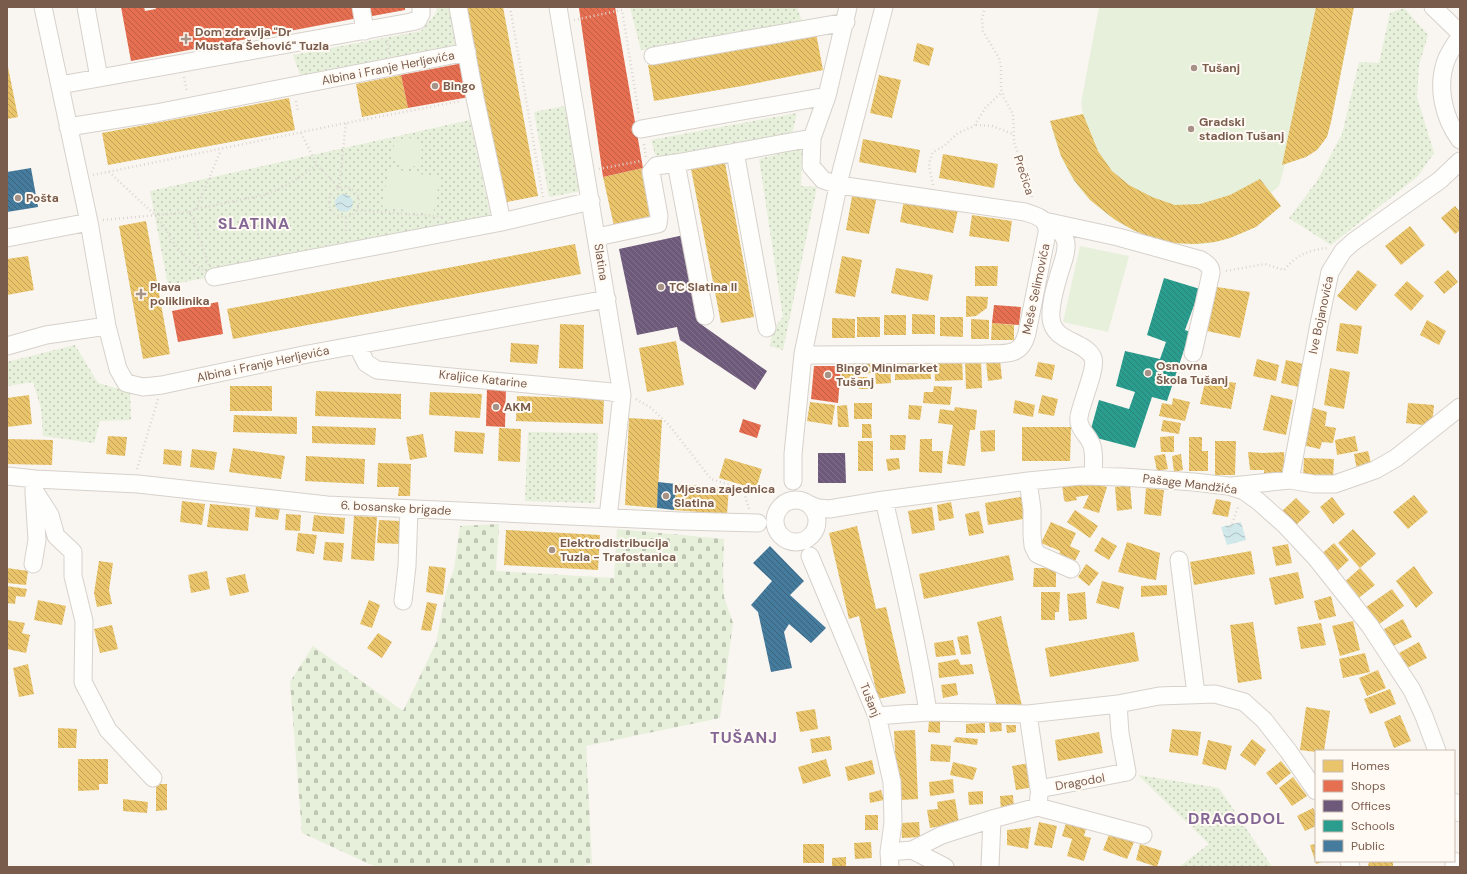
<svg xmlns="http://www.w3.org/2000/svg" width="1467" height="874" font-family="'DM Sans',sans-serif">
<style>
.grass{fill:url(#grass-dots)}
.cemetery{fill:url(#cemetery-stones)}
.garden{fill:#e7f0db}
.water{fill:url(#water-waves)}
.homes{fill:url(#homes-back-hatch)}
.shops{fill:url(#shops-back-hatch)}
.offices{fill:url(#offices-back-hatch)}
.schools{fill:url(#schools-back-hatch)}
.public{fill:url(#public-back-hatch)}
.lines{fill:none;stroke-linecap:round;stroke-linejoin:round}
.minor-casing{stroke:#d7d1cb;stroke-width:19}
.path{stroke:#dcd5d0;stroke-width:2.5;stroke-dasharray:1 3;stroke-linecap:butt}
.minor{stroke:#fefefd;stroke-width:17}
.poi-dot{fill:#a69286;stroke:#fffaf3;stroke-width:1.5}
.labels{text-anchor:middle;dominant-baseline:central;stroke-width:4;stroke-linejoin:round;paint-order:stroke}
.poi-label{font-size:12px;font-weight:bold;fill:#7a5c4d;stroke:#fffaf3;text-anchor:start}
.street-label{font-size:12px;fill:#7a5c4d;stroke:#fffaf3}
.district-label{font-size:16px;font-weight:bold;letter-spacing:1px;fill:#846695;stroke:#fffaf3}
</style>
<defs>
<pattern id="grass-dots" width="8" height="8" patternUnits="userSpaceOnUse"><rect width="8" height="8" fill="#e7f0db"/><path d="M2 2h.1M6 6h.1" fill="none" stroke="#c0c6b4" stroke-width="1.8" stroke-linecap="round"/></pattern>
<pattern id="cemetery-stones" width="16" height="16" patternUnits="userSpaceOnUse"><rect width="16" height="16" fill="#e7f0db"/><path d="M2 7V4a2 2 0 0 1 4 0v3zM10 15v-3a2 2 0 0 1 4 0v3z" fill="#c0c6b4"/></pattern>
<pattern id="water-waves" width="16" height="10" patternUnits="userSpaceOnUse"><rect width="16" height="10" fill="#d0e8ea"/><path d="M0 5q4-4 8 0t8 0" fill="none" stroke="#aebfc0"/></pattern>
<pattern id="homes-back-hatch" width="6" height="6" patternUnits="userSpaceOnUse"><rect width="6" height="6" fill="#e9c46a"/><path d="M-1 5l2 2M0 0l6 6M5-1l2 2" fill="none" stroke="#c2a259"/></pattern>
<pattern id="shops-back-hatch" width="6" height="6" patternUnits="userSpaceOnUse"><rect width="6" height="6" fill="#e76f51"/><path d="M-1 5l2 2M0 0l6 6M5-1l2 2" fill="none" stroke="#c05e45"/></pattern>
<pattern id="offices-back-hatch" width="6" height="6" patternUnits="userSpaceOnUse"><rect width="6" height="6" fill="#6d597a"/><path d="M-1 5l2 2M0 0l6 6M5-1l2 2" fill="none" stroke="#82708a"/></pattern>
<pattern id="schools-back-hatch" width="6" height="6" patternUnits="userSpaceOnUse"><rect width="6" height="6" fill="#2a9d8f"/><path d="M-1 5l2 2M0 0l6 6M5-1l2 2" fill="none" stroke="#298377"/></pattern>
<pattern id="public-back-hatch" width="6" height="6" patternUnits="userSpaceOnUse"><rect width="6" height="6" fill="#457b9d"/><path d="M-1 5l2 2M0 0l6 6M5-1l2 2" fill="none" stroke="#3d637c"/></pattern>
</defs>
<rect width="100%" height="100%" fill="#f9f5f0"/>
<path class="grass" d="M436 7H449L456 49 300 75 293 55 421 31 437 12Z
M630 7H797L802 21 641 50Z
M1404 8 1428 35 1419 65 1417 97 1434 153 1418 176 1331 245 1289 218 1317 181 1342 134 1359 62 1379 63 1390 13Z
M565 106 581 191 549 197 534 112Z
M797 113 792 134 656 157 651 140Z
M470 120 492 223 168 285 150 191Z
M802 148 801 186 817 187 783 350 770 346 773 329 783 317 759 159Z
M75 345 98 383 130 392 131 420 100 421 94 443 43 436 41 408 33 382 7 386V362Z
M528 432 598 433 595 503 525 501Z
M1138 775 1219 788 1272 867H1179L1209 844Z"/>
<path class="cemetery" d="M499 524 496 571 614 578 617 529 724 539 723 573 724 597 733 623 720 718 586 746 592 864 577 867H376L302 833 290 682 313 646 403 711 436 643 446 591 454 569 460 526Z"/>
<path class="garden" d="M1099 7H1354L1331 122C1322 152 1314 155 1285 164L1279 186 1271 193 1281 206C1233 251 1176 256 1120 223 1102 212 1085 197 1073 180 1062 161 1055 142 1050 121L1083 114 1081 103Z
M392 153a15 15 0 1 1 30 0a15 15 0 1 1-30 0Z
M389 168 440 178 433 215 382 206Z
M1080 246 1129 256 1108 332 1063 322Z"/>
<path class="water" d="M335 203a9 9 0 1 1 18 0a9 9 0 1 1-18 0Z
M1241 522 1246 540 1227 545 1221 527Z"/>
<path class="homes" d="M466 7H503L538 196 502 203Z
M1316 7H1354L1331 122 1327 137 1317 150 1306 157 1282 165Z
M816 33 823 70 742 86 654 101 648 65Z
M917 43 934 48 929 66 913 61Z
M7 62 18 117 7 119Z
M401 75 408 108 362 117 356 84Z
M879 75 901 80 892 118 870 113Z
M289 98 295 130 108 165 102 133Z
M1083 114 1098 151 1112 171 1129 185 1152 197 1175 205 1200 204 1230 195 1260 179 1281 206 1256 227 1230 238 1215 242 1195 244 1173 243 1150 237 1133 230 1114 219 1090 200 1074 180 1061 156 1050 121Z
M863 139 920 150 916 173 859 162Z
M943 154 998 164 994 188 939 178Z
M725 163 754 317 721 323 691 169Z
M643 168 653 217 614 226 603 177Z
M853 191 877 196 869 234 846 230Z
M904 200 958 210 953 233 900 222Z
M1455 206 1460 212V230L1455 234 1441 218Z
M972 215 1012 221 1009 242 969 236Z
M146 221 170 354 143 359 119 226Z
M1410 226 1425 245 1401 265 1385 246Z
M575 244 581 274 233 339 227 309Z
M28 256 34 290 7 295V259Z
M842 256 862 260 855 297 835 293Z
M975 266H998L997 286H975Z
M896 268 933 275 928 301 891 293Z
M1358 270 1377 285 1356 311 1337 296Z
M1448 270 1458 282 1444 294 1434 282Z
M1407 281 1424 296 1411 311 1394 295Z
M1217 287 1250 292 1240 338 1207 331Z
M966 296 988 297 987 308 976 316 966 317Z
M912 314 935 315V334H912Z
M884 315H906V335H884Z
M857 317H880V337H857Z
M940 317H963V337L940 336Z
M832 318 855 319V338H832Z
M971 319 989 320V339H971Z
M1427 320 1446 331 1439 345 1420 335Z
M992 323 1014 325V340H991Z
M1340 323 1362 326 1358 354 1336 351Z
M560 324 584 325 583 369 559 368Z
M676 341 684 385 647 392 639 348Z
M511 343 539 345 537 364 510 362Z
M1257 359 1279 365 1276 381 1253 376Z
M930 360 931 379 895 380V361Z
M981 360 982 388 966 389 965 361Z
M1000 360 1002 379 988 381 986 362Z
M1286 360 1308 365 1303 388 1281 383Z
M859 361H890L891 383 876 384 875 373 858 374Z
M962 361 963 380 935 381 934 362Z
M1038 362 1055 365 1052 380 1035 376Z
M854 363 856 381 842 382 841 366Z
M1330 368 1350 372 1344 409 1324 405Z
M858 377H867L868 389H859Z
M1206 378 1236 383 1231 409 1200 404Z
M230 386H272V411H230Z
M934 386 952 387 950 405 923 403 924 392H933Z
M316 391 401 394V419L315 416Z
M430 392 482 394 480 418 429 415Z
M29 395 32 424 7 427V398Z
M1042 395 1058 399 1054 416 1038 413Z
M1271 395 1293 400 1286 435 1263 430Z
M517 396 604 399 603 424 516 421Z
M1173 398 1190 402 1185 421 1159 416 1162 403 1172 405Z
M1015 400 1035 405 1033 417 1013 413Z
M810 402 835 405 832 425 807 421Z
M854 403H872V419H854Z
M1408 403 1434 405 1432 426 1406 423Z
M847 405 849 427H838L837 406Z
M909 405 922 406 920 420 908 419Z
M1307 406 1327 412 1325 426 1336 428 1333 443 1322 442 1320 449 1302 445Z
M955 407 977 410 975 430H970L965 466 947 464 953 425 938 423 940 409 954 411Z
M234 415 297 417V434L233 432Z
M629 418 662 420 657 508 625 505Z
M1163 420 1181 423 1179 434 1161 431Z
M862 424H871L872 438H862Z
M312 426 376 428 375 445 312 443Z
M1022 427H1071L1070 461H1022Z
M499 428 521 429 520 462 498 461Z
M995 430V451L981 452 980 431Z
M455 431 485 433 483 454 454 452Z
M423 434 427 457 410 460 406 437Z
M890 435H906L905 450H890Z
M108 436 127 437 125 456 106 454Z
M1174 436V452H1161L1160 437Z
M1355 436 1358 451 1337 455 1335 440Z
M1189 437H1202V451H1208V471H1189Z
M7 439 53 440 52 465 7 464Z
M920 439H932V451H943L942 473 919 472Z
M858 441H873V471H858Z
M1215 441H1236L1235 475H1215Z
M233 448 285 456 281 479 229 472Z
M164 449 182 451 181 466 163 464Z
M192 449 217 452 214 470 190 467Z
M1368 451 1372 467 1357 470 1354 454Z
M1248 452 1263 453 1284 452 1285 473 1264 474V470H1250Z
M1165 454 1168 469 1157 471 1154 456Z
M1181 454 1183 470 1174 472 1172 456Z
M306 456 365 459 364 484 305 481Z
M725 458 762 469 756 489 719 478Z
M899 458 900 469 888 471 886 459Z
M1304 458 1334 459 1333 480 1303 478Z
M378 463 411 464 410 496H398L399 487H377Z
M1088 483 1107 487 1099 513 1083 508 1089 495 1076 497 1077 500 1066 502 1064 500 1062 485Z
M676 484 729 488 727 514 674 510Z
M1130 485 1132 509 1117 511 1115 487Z
M1146 488 1164 490 1161 516 1144 514Z
M1414 495 1428 512 1408 529 1393 512Z
M1026 496 1029 518 988 525 985 503Z
M1332 497 1345 514 1333 524 1320 507Z
M1296 498 1310 512 1296 525 1282 511Z
M1216 499 1231 502 1228 517 1212 514Z
M182 501 205 504 202 525 180 522Z
M951 502 954 518 939 521 937 505Z
M210 504 250 508 248 531 207 527Z
M256 506 280 508 278 520 255 517Z
M932 507 935 530 912 534 908 511Z
M1075 510 1098 526 1090 538 1067 522Z
M979 511 984 533 969 536 965 514Z
M286 514 301 515 300 531 285 530Z
M314 515 345 518 344 534 312 531Z
M354 516 377 517 374 561 351 559Z
M379 520 400 521 399 544 377 543Z
M1051 522 1076 533 1070 546 1080 551 1074 563 1059 557 1060 551 1041 543Z
M857 526 876 609 886 607 906 693 878 699 859 616 849 619 829 533Z
M1353 529 1376 554 1360 568 1338 543Z
M506 530 600 535 598 570 504 565Z
M298 533 317 535 314 554 296 551Z
M1102 537 1117 546 1109 560 1094 551Z
M325 542 344 543 342 562 323 560Z
M1127 542 1160 553 1156 580 1149 579 1118 572Z
M1334 543 1349 560 1334 574 1318 557Z
M1288 544 1292 563 1276 566 1272 547Z
M1251 551 1255 574 1194 585 1190 562Z
M1009 555 1014 580 924 599 919 574Z
M99 561 113 563 109 590 112 604 97 607 94 593Z
M1086 564 1099 573 1089 586 1078 577Z
M429 566 446 568 443 595 426 592Z
M1414 566 1433 593 1416 608 1396 581Z
M7 568 28 571 26 585 7 583Z
M1034 568H1056V587H1033Z
M1360 568 1375 585 1355 601 1341 585Z
M207 571 210 589 191 593 188 575Z
M1298 572 1304 598 1275 605 1269 578Z
M245 574 249 592 230 596 226 578Z
M1102 581 1124 587 1119 609 1096 603Z
M1167 585V595L1141 597V586Z
M7 586 27 589 25 597 16 596 15 604 7 603Z
M1392 589 1404 606 1378 625 1366 607Z
M1041 592H1060L1059 612H1055V620H1041Z
M1085 592 1087 619 1069 621 1067 594Z
M1331 596 1336 616 1319 620 1314 601Z
M38 600 66 606 62 625 34 620Z
M369 600 380 605 372 628 360 624Z
M427 602 437 604 431 631 421 630Z
M1001 616 1022 706 998 711 977 622Z
M1403 619 1412 637 1393 646 1384 629Z
M7 620 25 623 22 633 30 635 26 653 7 649Z
M1353 621 1360 650 1340 656 1332 626Z
M1253 622 1262 679 1238 683 1230 625Z
M1321 623 1326 645 1301 649 1297 627Z
M112 625 118 649 100 653 94 629Z
M1134 632 1139 661 1050 677 1045 648Z
M378 633 392 642 382 658 367 648Z
M968 635 971 654 961 655 957 637Z
M953 640 956 655 936 657 934 643Z
M1419 642 1427 658 1407 668 1399 653Z
M1365 653 1370 672 1343 678 1339 659Z
M958 659 961 665 972 664 974 674 939 678 938 663Z
M28 664 34 694 19 697 13 668Z
M1378 670 1386 688 1367 696 1359 678Z
M956 683 958 695 943 698 941 685Z
M1390 689 1396 704 1370 714 1364 699Z
M1306 707 1330 711 1324 751H1316V752L1300 750Z
M815 709 818 729 800 732 796 712Z
M1400 715 1411 741 1394 748 1384 722Z
M1001 720 1002 731 990 732 989 722Z
M929 721H940V733L928 732Z
M985 723V733H966V724Z
M1006 725H1016V732L1007 733Z
M58 728 77 729 76 748H58Z
M1172 729 1201 732 1198 756 1169 752Z
M915 730 918 799 901 800 896 772 894 731Z
M1099 732 1103 753 1058 761 1055 740Z
M830 736 832 750 812 753 810 739Z
M956 737 978 739 977 745 953 742Z
M1252 739 1266 750 1255 766 1240 755Z
M1208 740 1232 746 1226 770 1202 764Z
M931 744 951 746 950 762 930 761Z
M78 759H108V784H99V790L78 791Z
M826 759 831 776 803 784 798 767Z
M872 760 875 774 848 781 845 767Z
M1281 761 1291 773 1276 785 1266 773Z
M953 762 977 768 973 780 950 775Z
M1030 763 1034 787 1016 790 1012 766Z
M1293 777 1307 796 1292 806 1279 788Z
M953 779 954 793 930 796 929 782Z
M156 784H167V810L156 811Z
M881 790 884 800 870 803 869 793Z
M983 791V804L969 805 968 792Z
M1013 795 1014 809 1001 810 1000 796Z
M123 799 148 802 147 813 123 811Z
M955 799 959 823 930 828 927 810 938 809 937 802Z
M1313 808 1316 814V826L1305 831 1297 816Z
M865 815H878V830H865Z
M919 822 920 837 902 838 901 823Z
M1039 822 1057 826 1052 848 1034 845Z
M1066 823 1086 829 1084 836 1091 838 1084 861 1067 856 1072 839 1062 836Z
M1031 827 1028 849 1007 845V830Z
M1110 832 1134 842 1127 859 1103 850Z
M871 842 872 858 855 859 854 843Z
M803 844H824V863H803Z
M1140 844 1162 851 1157 867 1136 860Z
M1316 844V861H1326L1316 864 1310 845Z
M846 857V867H832V858Z
M1369 861H1393V867H1368Z"/>
<path class="shops" d="M121 7H144L145 11 156 9 155 7H356L358 18 131 61Z
M365 7H405V10L367 17Z
M615 7 643 168 603 177 579 8Z
M463 63 469 97 408 108 401 75Z
M218 302 223 334 178 342 172 311Z
M994 305 1021 307 1019 325 992 323Z
M814 366H841L838 403 811 399Z
M487 388H506L505 427 486 426Z
M743 419 761 425 757 438 739 432Z"/>
<path class="offices" d="M684 235 702 325 767 371 755 390 680 340 677 327 637 335 619 249Z
M818 453H845L846 483H818Z"/>
<path class="schools" d="M1164 278 1200 289 1185 330 1190 332 1167 401 1152 397 1135 448 1089 436 1099 400 1129 409 1135 392 1116 386 1125 351 1160 359 1166 342 1147 335Z"/>
<path class="public" d="M31 168 38 207 7 212V172Z
M658 482 676 484 674 510 657 508Z
M770 546 804 581 790 595 826 628 811 643 789 624 784 632 792 668 771 672 758 612 751 605 772 581 753 563Z"/>
<g class="lines">
<defs>
<path id="minor" d="M43 7 89 222 107 326 118 369 126 383 143 387 162 385 308 354 607 299
M86 7 99 78
M361 7 365 31
M458 7 475 98 502 222
M558 7 622 395 608 517
M1433 7 1460 33
M1460 36C1456 43 1451 50 1447 58 1436 85 1443 117 1460 140
M653 56 846 22
M60 85 411 22 418 20 421 14V7
M68 127 156 113 467 52
M641 129 827 96
M812 138 827 96 848 7
M735 152 767 328
M1045 221C1071 235 1069 245 1060 271 1056 285 1050 303 1051 318 1053 343 1085 340 1093 358 1097 368 1081 403 1079 417 1077 429 1089 435 1092 446 1095 456 1093 467 1093 476
M1049 222 1118 237 1201 260C1207 264 1211 266 1211 273L1193 353
M597 237 658 224 659 216 651 172 656 166 676 163
M7 238 89 222
M214 277 502 222 591 201
M705 316 676 163 812 138 811 166 823 180 839 185 1025 212C1037 216 1048 218 1047 233L1027 333C1021 358 1004 353 983 354L812 355 803 354
M357 345 366 363 377 370 612 392 622 395
M7 346 46 335 107 326
M7 476 35 479 138 484 327 505 680 521 758 523
M35 479 34 490 50 515 56 536 73 552V576L84 621 83 682 108 730 153 778
M1290 480 1319 324 1330 272 1343 251 1353 242 1440 180 1460 161
M793 481V454L803 354 841 172 884 7
M1028 481 1032 509V535L1033 546 1037 554 1071 569
M1232 486 1290 480 1314 484H1335L1375 470 1396 458 1460 407
M775 521a21 21 0 1 1 42 0a21 21 0 1 1-42 0Z
M884 500C900 570 917 641 928 712
M810 505 818 508 829 509 884 500 1028 481 1081 476 1123 477 1194 482 1228 486 1244 491 1258 501 1285 525 1316 558 1370 626 1412 690 1424 716 1437 751
M810 556 877 716 892 782 893 823 889 852 890 867
M1179 560 1196 694
M33 564 37 540 34 492
M403 601 407 566 409 509
M1028 714 1039 789 1127 772 1120 733 1118 704
M877 716 928 712 1028 714 1118 704 1159 696 1215 694 1244 702 1264 720 1289 752 1316 791
M1454 802 1460 813
M1038 807 1143 835
M992 819 1038 807 1039 795
M912 850 945 867
M889 852 912 850 942 835 992 819 990 867
M1349 861 1351 867
M1454 867V861"/>
</defs>
<use href="#minor" class="minor-casing"/>
<path class="path" d="M510 7 543 197
M985 7 982 19 983 31 999 58 1001 67V89L1004 98 1013 114 1014 142 1031 189 1032 199
M574 20 622 10 639 115
M387 40 389 53
M184 77 187 92
M296 101 298 111
M976 125 992 126 1013 134
M301 133 317 165 339 188
M644 144 646 157
M599 169 641 161
M109 172 155 215 165 227 172 241 189 260 203 270
M93 175 346 123 461 101
M933 185 929 166 930 160 933 152 944 146 958 133 974 126 986 107 1002 92
M329 202a15 15 0 1 1 30 0a15 15 0 1 1-30 0Z
M339 188 346 123
M196 209 221 150
M357 210 444 217
M346 218V237
M103 220 190 212
M209 265 190 212 196 209 264 195 284 187 317 165
M1226 271 1265 264 1284 270C1297 255 1307 250 1328 248
M636 399 651 408 669 425 711 479 743 489 749 509
M137 469 158 399
M1229 531 1239 505"/>
<use href="#minor" class="minor"/>
</g>
<g class="poi-dot">
<path d="M184 33h4v4h4v4h-4v4h-4v-4h-4v-4h4z"/>
<circle cx="1194" cy="68" r="4"/>
<circle cx="435" cy="86" r="4"/>
<circle cx="1191" cy="129" r="4"/>
<circle cx="18" cy="198" r="4"/>
<circle cx="661" cy="287" r="4"/>
<path d="M139 288h4v4h4v4h-4v4h-4v-4h-4v-4h4z"/>
<circle cx="1148" cy="373" r="4"/>
<circle cx="828" cy="375" r="4"/>
<circle cx="496" cy="407" r="4"/>
<circle cx="666" cy="496" r="4"/>
<circle cx="552" cy="550" r="4"/>
</g>
<g class="labels">
<g class="poi-label">
<text x="195" y="32">Dom zdravlja "Dr<tspan x="195" dy="14">Mustafa Šehović" Tuzla</tspan></text>
<text x="1202" y="68">Tušanj</text>
<text x="443" y="86">Bingo</text>
<text x="1199" y="122">Gradski<tspan x="1199" dy="14">stadion Tušanj</tspan></text>
<text x="26" y="198">Pošta</text>
<text x="150" y="287">Plava<tspan x="150" dy="14">poliklinika</tspan></text>
<text x="669" y="287">TC Slatina II</text>
<text x="1156" y="366">Osnovna<tspan x="1156" dy="14">Škola Tušanj</tspan></text>
<text x="836" y="368">Bingo Minimarket<tspan x="836" dy="14">Tušanj</tspan></text>
<text x="504" y="407">AKM</text>
<text x="674" y="489">Mjesna zajednica<tspan x="674" dy="14">Slatina</tspan></text>
<text x="560" y="543">Elektrodistribucija<tspan x="560" dy="14">Tuzla - Trafostanica</tspan></text>
</g>
<g class="street-label">
<text transform="translate(388 68) rotate(-11)">Albina i Franje Herljevića</text>
<text transform="translate(1024 175) rotate(72)">Prečica</text>
<text transform="translate(601 262) rotate(81)">Slatina</text>
<text transform="translate(1036 289) rotate(-78)">Meše Selimovića</text>
<text transform="translate(1321 315) rotate(-78)">Ive Bojanovića</text>
<text transform="translate(263 364) rotate(-12)">Albina i Franje Herljevića</text>
<text transform="translate(483 379) rotate(6)">Kraljice Katarine</text>
<text transform="translate(1190 484) rotate(7)">Pašage Mandžića</text>
<text transform="translate(396 508) rotate(3)">6. bosanske brigade</text>
<text transform="translate(870 700) rotate(68)">Tušanj</text>
<text transform="translate(1080 782) rotate(-10)">Dragodol</text>
</g>
<g class="district-label">
<text x="254" y="223">SLATINA</text>
<text x="744" y="737">TUŠANJ</text>
<text x="1237" y="818">DRAGODOL</text>
</g>
</g>
<rect width="1467" height="874" fill="none" stroke="#7a5c4d" stroke-width="16"/>
<rect x="1315" y="750" width="140" height="112" fill="#fffaf3" stroke="#cabbb1"/>
<rect x="1323" y="760" width="20" height="12" fill="#e9c46a" stroke="#cabbb1"/>
<text x="1351" y="770" font-size="12" fill="#7a5c4d">Homes</text>
<rect x="1323" y="780" width="20" height="12" fill="#e76f51" stroke="#cabbb1"/>
<text x="1351" y="790" font-size="12" fill="#7a5c4d">Shops</text>
<rect x="1323" y="800" width="20" height="12" fill="#6d597a" stroke="#cabbb1"/>
<text x="1351" y="810" font-size="12" fill="#7a5c4d">Offices</text>
<rect x="1323" y="820" width="20" height="12" fill="#2a9d8f" stroke="#cabbb1"/>
<text x="1351" y="830" font-size="12" fill="#7a5c4d">Schools</text>
<rect x="1323" y="840" width="20" height="12" fill="#457b9d" stroke="#cabbb1"/>
<text x="1351" y="850" font-size="12" fill="#7a5c4d">Public</text>
</svg>
